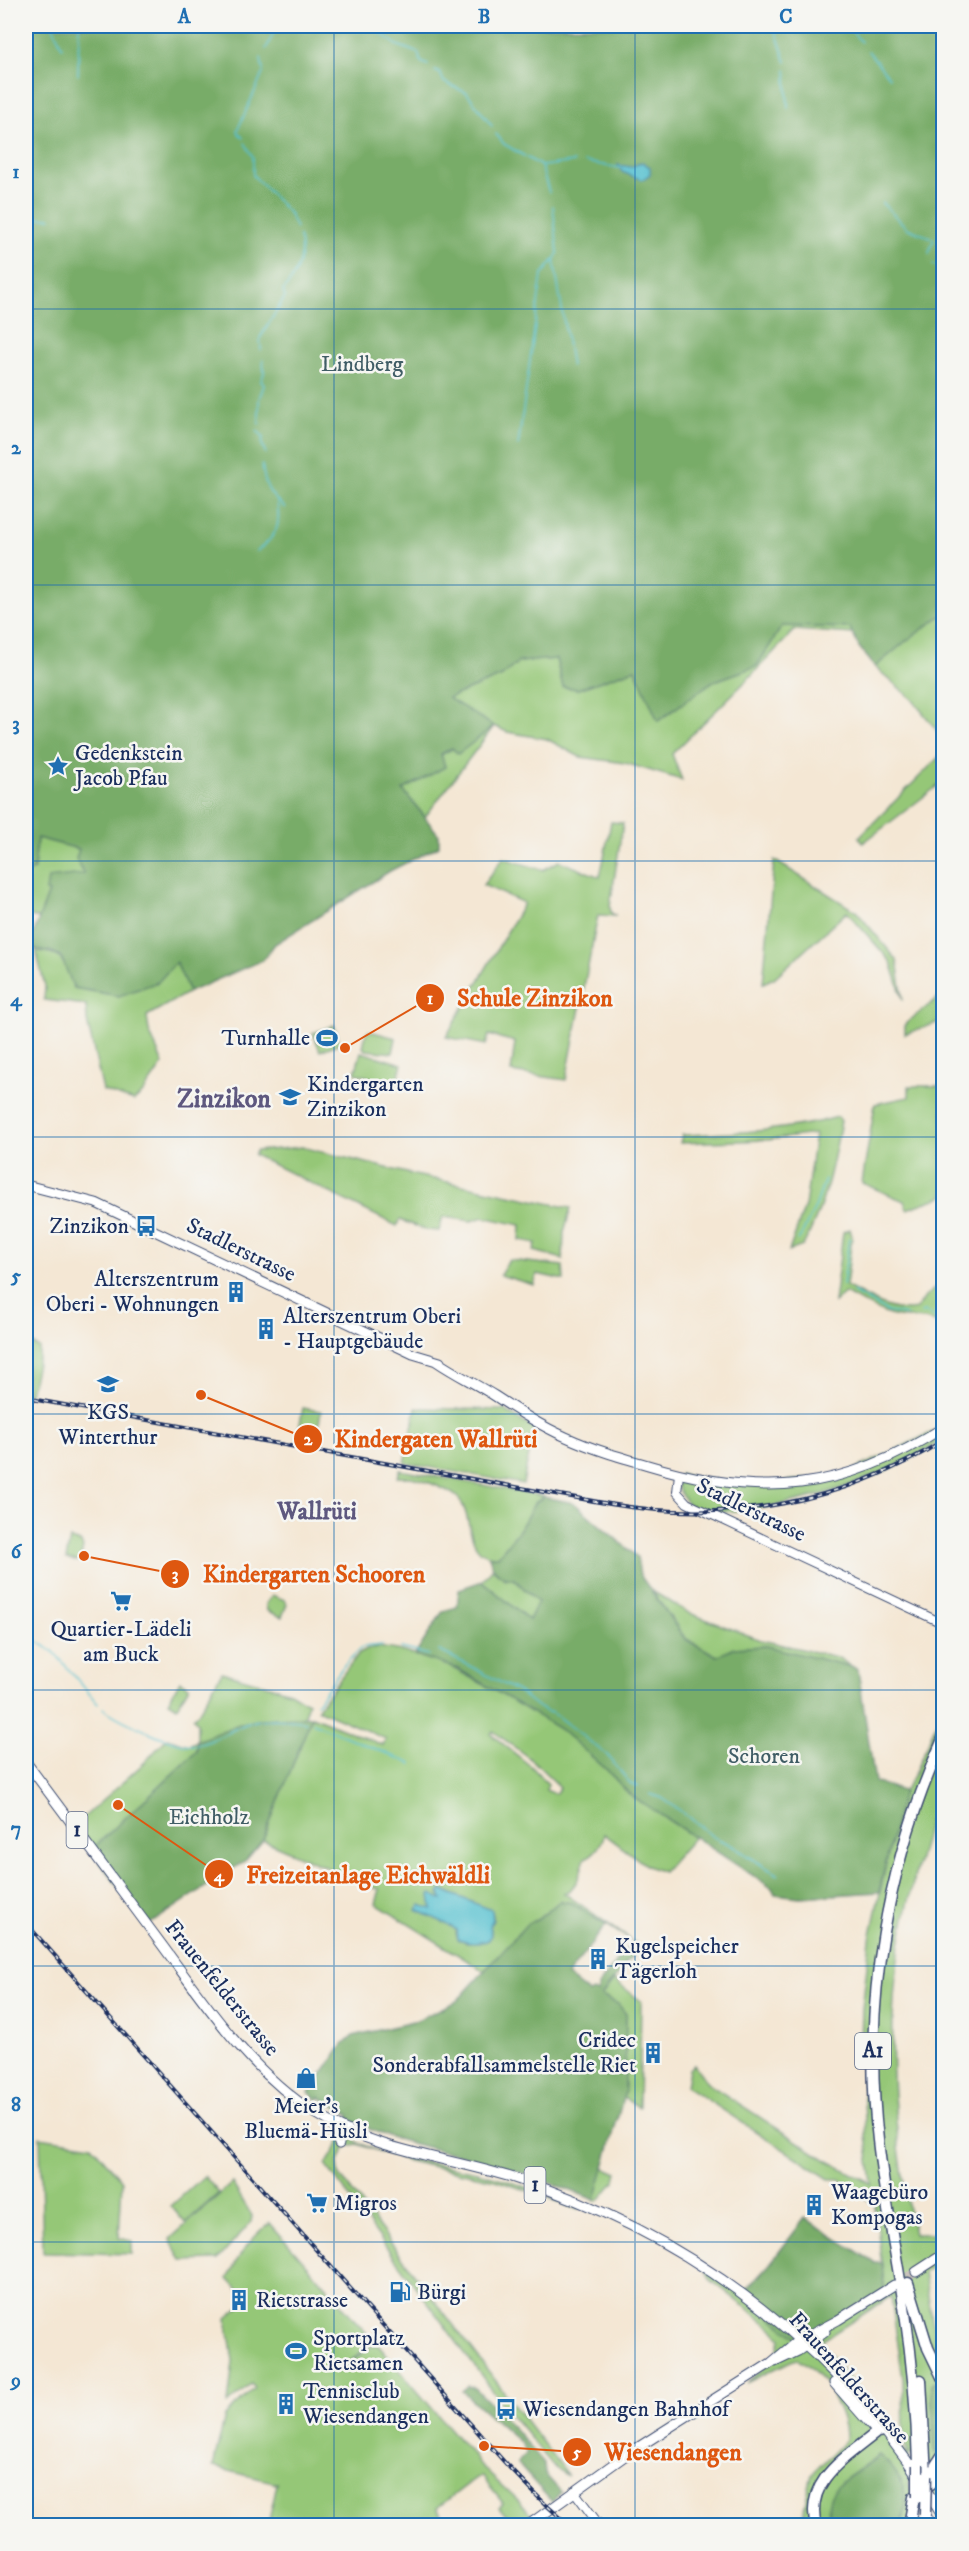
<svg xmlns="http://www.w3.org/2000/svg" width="969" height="2551" font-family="'IM FELL DW Pica',serif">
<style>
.green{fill:#95c777;stroke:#587b6a;stroke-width:1.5;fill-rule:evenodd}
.forest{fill:#78ac68;stroke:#4a6e63;stroke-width:1.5}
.water{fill:#56c1d0;stroke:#387897;stroke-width:1.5}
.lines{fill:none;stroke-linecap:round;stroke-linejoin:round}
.stream{stroke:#56c1d0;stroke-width:1.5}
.major-tunnel{stroke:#c9c2bc;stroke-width:9;stroke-dasharray:9 4.5;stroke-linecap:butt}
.minor-casing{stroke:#3c4b70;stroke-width:10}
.major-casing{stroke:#3c4b70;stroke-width:11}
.highway-casing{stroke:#3c4b70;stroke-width:13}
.minor{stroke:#fff;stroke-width:8}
.major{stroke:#fff;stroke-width:9}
.highway{stroke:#fff;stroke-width:10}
.rail-casing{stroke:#1b2f5e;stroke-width:4}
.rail{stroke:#f6f6f2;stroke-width:1.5;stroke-dasharray:4.5;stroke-linecap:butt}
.highway-bridge-casing{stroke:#3c4b70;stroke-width:13;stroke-linecap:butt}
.highway-bridge{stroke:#fff;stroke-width:10}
.grid{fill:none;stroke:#1f6fb2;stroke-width:1.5;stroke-opacity:0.55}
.labels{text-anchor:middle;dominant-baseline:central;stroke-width:5;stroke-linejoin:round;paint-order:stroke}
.shield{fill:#f6f6f2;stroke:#5d6b8a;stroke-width:1.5}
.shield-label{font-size:21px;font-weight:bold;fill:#1b2f5e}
.park-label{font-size:22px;fill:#405d66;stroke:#f6f6f2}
.poi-label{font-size:22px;fill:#1b2f5e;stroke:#f6f6f2;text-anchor:start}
.street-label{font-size:22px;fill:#1b2f5e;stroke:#f6f6f2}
.neighbourhood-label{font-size:24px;font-weight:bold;fill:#5e587f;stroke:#f6f6f2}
.quarter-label{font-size:26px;font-weight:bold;fill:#5e587f;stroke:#f6f6f2}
.leader{fill:none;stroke:#de5710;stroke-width:2}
.callout-dot{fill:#de5710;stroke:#f6f6f2;stroke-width:2}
.mark-label{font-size:18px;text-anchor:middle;font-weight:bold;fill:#fff}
.callout-label{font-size:24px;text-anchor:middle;font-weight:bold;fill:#de5710;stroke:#f6f6f2;stroke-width:5;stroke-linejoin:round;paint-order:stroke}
.neatline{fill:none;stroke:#1f6fb2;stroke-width:2}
.grid-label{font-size:20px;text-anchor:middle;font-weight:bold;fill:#1f6fb2}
</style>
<rect width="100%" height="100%" fill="#f6f6f2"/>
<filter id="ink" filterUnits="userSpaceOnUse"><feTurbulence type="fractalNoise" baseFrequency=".0167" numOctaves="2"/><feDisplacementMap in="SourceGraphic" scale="12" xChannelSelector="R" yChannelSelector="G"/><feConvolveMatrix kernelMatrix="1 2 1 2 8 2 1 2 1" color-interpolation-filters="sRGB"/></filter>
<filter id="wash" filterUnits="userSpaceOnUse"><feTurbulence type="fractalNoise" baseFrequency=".008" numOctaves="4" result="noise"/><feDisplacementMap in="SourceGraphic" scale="24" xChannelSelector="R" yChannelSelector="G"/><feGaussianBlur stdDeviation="1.35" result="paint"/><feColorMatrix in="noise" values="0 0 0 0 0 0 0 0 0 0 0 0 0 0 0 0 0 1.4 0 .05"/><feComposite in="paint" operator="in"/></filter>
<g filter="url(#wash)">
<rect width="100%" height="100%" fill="#f4e7d4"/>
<path class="green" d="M941 616 943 618V738L912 699 875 667 906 641Z
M782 626 850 628 853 634 795 630 743 684 672 754 682 780 625 763 580 757 547 739 507 732 494 726 425 817 403 790 445 767 441 755 493 726 447 698 502 676 518 662 556 659 563 687 578 689 635 669 659 720 712 682 757 666Z
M943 753V782L863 843 859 837Z
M611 822 623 823 610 906 611 913 616 916 598 915 566 1080 511 1072 515 1042 489 1035 486 1045 446 1037 524 903 483 885 503 858 543 870 559 861 600 877Z
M37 838 79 849 84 874 49 892 39 919 26 914V874L34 869Z
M774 860 857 912 897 960 903 1000 891 962 847 912 774 978 763 983Z
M36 951C65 952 64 964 74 988L119 996 176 962 189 992 147 1016 149 1031 163 1064 143 1093 134 1101 103 1091 87 1021 86 1005 44 1000 45 986Z
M943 994V1021L905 1034V1024Z
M334 1025 340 1043 320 1051 313 1033Z
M369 1031 396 1038 393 1053 365 1050 363 1047 366 1033Z
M361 1052 402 1064 396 1085 355 1073Z
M909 1086H943L944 1196 907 1209 904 1201 862 1183 875 1104 909 1097Z
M838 1117 841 1121C832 1169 826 1202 803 1246L789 1251 805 1206 815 1134 768 1140 680 1143 682 1135C734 1133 788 1131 838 1117Z
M302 1147 415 1175 571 1208 564 1232 563 1259 534 1251 536 1243 520 1240 521 1225 483 1217 472 1221 443 1217 439 1231 426 1230 400 1220 397 1226 254 1155 256 1151Z
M850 1229 852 1236 846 1286C869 1298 890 1314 917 1309L925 1297 943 1281V1327C926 1314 912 1321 893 1316 876 1312 860 1301 845 1293L834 1302 843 1232Z
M509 1260 563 1266 564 1280 537 1274 534 1285 500 1275Z
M26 1340 39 1348V1356L30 1393 26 1395Z
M303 1408 321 1411 316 1442 297 1439Z
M416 1408 504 1410 534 1429 523 1484 405 1463Z
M943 1427V1440C879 1479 811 1504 736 1511 720 1512 700 1515 687 1503 682 1499 679 1489 676 1483L679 1474 740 1485 841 1476Z
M400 1470 544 1496V1497L535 1502 520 1529 498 1556C463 1558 475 1515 457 1497 451 1491 424 1480 415 1478 410 1476 403 1478 397 1477Z
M70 1539 80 1542 83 1547 80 1562 66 1559Z
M492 1569 505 1579H514L538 1602 529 1620 482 1581Z
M652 1591 689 1613 761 1640 837 1657 853 1667 766 1646 734 1648 717 1656 685 1638Z
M272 1595 285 1600 287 1604 282 1617 267 1611 266 1604Z
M378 1647 397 1650 445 1664 509 1698 560 1729 606 1769 629 1794 694 1837 663 1872 647 1866 604 1834C603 1843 594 1855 585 1858 581 1871 577 1889 564 1893L637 1944 572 1903 560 1901 537 1920 528 1923 484 1971 376 1904 380 1889 374 1888 263 1840 312 1716 383 1745 386 1739 317 1709 359 1653 367 1649ZM493 1731 533 1761 560 1787 555 1794 546 1790 548 1784 533 1768 491 1734ZM442 1890 491 1910C495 1917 493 1920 489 1926L491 1934 489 1940 466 1943 458 1939 454 1927 417 1910 421 1905 429 1909 432 1908 435 1896 440 1900 443 1899 440 1894Z
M222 1672 290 1692 308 1703 303 1718 261 1719 197 1741V1751L91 1850 74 1826 145 1762 167 1738 189 1745 197 1741V1723L193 1717 198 1713Z
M180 1681 189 1686 177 1707 168 1702Z
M943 1708 944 1784 941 1793 943 1797V1819L934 1816 929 1820C919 1861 907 1902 900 1944 885 2042 893 2138 914 2234H943V2260L924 2273 936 2342 943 2362V2392L938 2384 931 2385 936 2452 943 2445V2467L938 2496 943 2503V2511L931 2490 933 2466 909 2454 904 2442 903 2379 891 2296 820 2342 908 2455V2485L914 2497 909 2525H901L904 2517 879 2455 841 2482 832 2523 833 2525H806L804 2509 812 2474 845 2440C846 2414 822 2370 798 2359L791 2361 746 2383 777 2356 781 2339 772 2328 711 2280 705 2269 741 2294 884 2286 875 2205 839 2179H829L686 2086 689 2069 694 2064 707 2083 826 2160 872 2184 866 2136 861 2049 862 2009 870 1939 900 1798 915 1772Z
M614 1980 641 2001 639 2107 623 2098 626 2014 618 2004 601 1996Z
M40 2137 92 2145 122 2181 119 2238 132 2241V2254L43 2252Z
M342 2138 353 2139C380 2158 443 2164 477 2172 513 2181 547 2194 581 2208L578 2210 547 2197 495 2180 408 2161 357 2144 347 2146 338 2161 339 2174 568 2476 555 2468 506 2409 326 2165Z
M603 2167 617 2173 615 2181 598 2201 595 2200Z
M204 2176 219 2193 185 2223 171 2206Z
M232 2183 252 2216 251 2222 218 2260 181 2261 170 2239Z
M270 2223 370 2337V2344L337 2373 373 2345H378L484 2469 534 2516 527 2525H516L521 2518 514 2525 499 2507 503 2503 482 2477 476 2478 437 2508 442 2516 441 2525H268L277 2483 213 2467 225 2416 255 2388 251 2384 228 2404 233 2361 227 2318 248 2300 228 2279C238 2255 250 2239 270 2223Z"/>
<path class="forest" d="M26 26H943V618L941 616 906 641 875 667 859 647 850 628 782 626 757 666 712 682 658 721 635 669 578 689 563 687 556 659 518 662 502 676 448 698 494 726 458 754 452 748 441 754 445 767 403 790 439 835V846L390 871 275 944 263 960 189 992 176 962 158 982 119 996 74 988 61 957 52 952 28 948 49 892 46 891 48 878 84 874 76 859 79 849 37 838 34 870 26 874Z
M544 1497 574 1503 637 1557 640 1575 685 1639 717 1656 734 1648 766 1646 853 1667 858 1670 875 1782 903 1791 879 1892 800 1897 775 1894 772 1888 629 1794 606 1769 560 1729 458 1669 415 1655 443 1611 457 1607 459 1589 482 1581 529 1620 538 1602 514 1579C499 1579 492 1570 489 1556H498L520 1529 535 1502Z
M312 1716 263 1840 246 1860 147 1926 91 1850 197 1751V1741L242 1723 261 1719Z
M560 1901 572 1903 606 1925 567 1976 589 1993 593 1991 598 1993V1986L628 1947 633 1943 637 1944 636 1951 601 1996 618 2004 626 2014 625 2091 595 2200C556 2185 517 2170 476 2159 434 2148 387 2141 349 2119L350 2115 319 2097 317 2100 309 2092 343 2045 353 2036 413 2022 457 2001 528 1923 537 1920Z
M805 2218 875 2263H882L884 2286 886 2290 800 2340 742 2294 769 2265Z
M934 2382 944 2392 943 2445 935 2452 931 2385Z
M468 2386 475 2388 501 2414 544 2463 545 2474 561 2492 552 2502 517 2463 527 2453 521 2443 462 2391Z
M879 2455C902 2473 913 2498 901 2525H833C814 2485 858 2475 879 2455Z"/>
<path class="water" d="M642 162 650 167V174L642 180 622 172 618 165 631 167Z
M441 1890 492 1910 493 1920 489 1926 491 1934 489 1940C480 1944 466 1944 458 1939 457 1936 458 1932 456 1930 454 1926 424 1914 417 1910L420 1905 432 1909 430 1895 432 1894 442 1900 440 1893Z"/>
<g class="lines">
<path class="stream" d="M53 26 62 47
M346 26 357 31 372 27 397 45 418 53 421 62 428 65
M774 26 786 62
M848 26 861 42
M266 49 277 26
M868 51 889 77
M261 58 263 71
M786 70 788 108
M435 71 440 73 444 82 467 93 492 126
M78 75 79 26
M496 134 504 144 541 166 549 192
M243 138 237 131 263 73
M245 143 253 157V175L289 213 296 228
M585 162 620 168
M542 166 574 162
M882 203 907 228 934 239 929 253
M553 206 558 253 554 260 571 366
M26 218H51
M933 264 944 272
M261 350 260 338 285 297 283 291C296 275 305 256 299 236
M259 424V399L264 385 261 381 264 373 263 360
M257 431 263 436 262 444 266 454
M518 446 542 275 554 260
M262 465C265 487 268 493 285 508
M257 551C277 536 281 526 277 501
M798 1241 815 1208 825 1179
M843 1285 849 1238
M853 1292 888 1312 907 1315
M921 1313 925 1312 944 1322
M26 1634 54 1652 98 1704
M401 1648 429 1655
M439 1651C466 1663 491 1678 517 1691 529 1698 539 1712 553 1713L607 1755 630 1783 638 1787
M317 1703 345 1664 362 1647 383 1645
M103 1708C118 1720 177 1747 196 1745 215 1742 233 1728 251 1722 268 1717 289 1720 306 1722
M313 1723 412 1764
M650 1794 662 1798 689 1817 713 1837 729 1844 778 1875"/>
</g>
</g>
<g filter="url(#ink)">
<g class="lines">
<path class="major-tunnel" d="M896 2284 916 2272"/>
<defs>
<path id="minor" d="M679 1474 677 1492 687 1503 944 1624
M574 2491 600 2526"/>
<path id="major" d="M26 1185 96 1203 413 1354 440 1362
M436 1361C455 1374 476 1384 495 1396 518 1411 541 1426 566 1437 592 1449 620 1457 648 1465 760 1499 844 1492 944 1427
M26 1762C71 1823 116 1884 162 1945 207 2006 250 2071 315 2113 374 2151 448 2157 514 2178 693 2235 850 2354 944 2519
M333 2124 339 2144
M916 2272 944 2254
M775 2362 798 2351 825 2332
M834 2383 876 2431
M527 2526 626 2455 771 2363 795 2343 838 2320 894 2285"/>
<path id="highway" d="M908 2283 928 2348 944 2381
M921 2380 926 2476
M918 2465C917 2412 912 2359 904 2306 896 2251 884 2196 878 2140 862 2002 887 1863 944 1737
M931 2484 936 2465 944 2453
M816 2526C804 2480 847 2457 877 2432L884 2431
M909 2526 914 2497
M928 2526 929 2521"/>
</defs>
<use href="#minor" class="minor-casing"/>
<use href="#major" class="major-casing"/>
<use href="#highway" class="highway-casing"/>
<use href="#minor" class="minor"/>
<use href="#major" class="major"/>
<use href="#highway" class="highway"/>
<defs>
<path id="rail" d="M26 1398 610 1504C727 1524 842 1504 944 1440
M26 1923 507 2465 545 2504 570 2526"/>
</defs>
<use href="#rail" class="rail-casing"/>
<use href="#rail" class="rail"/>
<defs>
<path id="highway-bridge" d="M918 2465V2497
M925 2515 926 2476"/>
</defs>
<use href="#highway-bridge" class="highway-bridge-casing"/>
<use href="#highway-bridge" class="highway-bridge"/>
</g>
</g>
<path class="grid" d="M334 26V2526M635 26V2526M26 309H944M26 585H944M26 861H944M26 1137H944M26 1414H944M26 1690H944M26 1966H944M26 2242H944"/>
<defs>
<symbol id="sight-bare" viewBox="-9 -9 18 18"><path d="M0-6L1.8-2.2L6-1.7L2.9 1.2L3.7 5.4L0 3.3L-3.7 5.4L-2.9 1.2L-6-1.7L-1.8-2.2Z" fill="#1f6fb2" stroke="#f6f6f2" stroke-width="2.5" paint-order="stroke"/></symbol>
<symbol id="stadium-bare" viewBox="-9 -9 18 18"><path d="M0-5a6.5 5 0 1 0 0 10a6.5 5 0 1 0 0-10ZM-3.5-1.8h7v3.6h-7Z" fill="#1f6fb2" stroke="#f6f6f2" stroke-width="2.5" paint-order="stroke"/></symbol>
<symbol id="school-bare" viewBox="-9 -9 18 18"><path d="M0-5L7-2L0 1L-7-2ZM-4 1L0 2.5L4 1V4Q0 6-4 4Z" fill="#1f6fb2" stroke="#f6f6f2" stroke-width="2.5" paint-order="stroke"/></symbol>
<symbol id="bus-bare" viewBox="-9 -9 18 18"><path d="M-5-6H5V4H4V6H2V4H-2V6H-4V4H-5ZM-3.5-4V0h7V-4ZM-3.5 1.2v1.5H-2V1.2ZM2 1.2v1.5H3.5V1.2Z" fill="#1f6fb2" stroke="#f6f6f2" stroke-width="2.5" paint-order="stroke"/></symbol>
<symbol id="building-bare" viewBox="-9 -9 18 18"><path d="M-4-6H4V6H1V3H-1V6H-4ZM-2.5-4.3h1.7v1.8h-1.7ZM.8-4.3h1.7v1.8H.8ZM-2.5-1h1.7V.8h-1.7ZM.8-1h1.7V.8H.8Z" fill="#1f6fb2" stroke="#f6f6f2" stroke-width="2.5" paint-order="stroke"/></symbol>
<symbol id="supermarket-bare" viewBox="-9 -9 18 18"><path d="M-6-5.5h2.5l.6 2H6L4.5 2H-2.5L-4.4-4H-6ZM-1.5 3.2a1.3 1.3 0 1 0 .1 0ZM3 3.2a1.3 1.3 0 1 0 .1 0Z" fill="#1f6fb2" stroke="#f6f6f2" stroke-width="2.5" paint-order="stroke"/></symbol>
<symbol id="shop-bare" viewBox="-9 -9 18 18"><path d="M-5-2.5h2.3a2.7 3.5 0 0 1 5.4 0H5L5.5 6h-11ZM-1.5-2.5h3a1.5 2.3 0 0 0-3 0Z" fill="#1f6fb2" stroke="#f6f6f2" stroke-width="2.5" paint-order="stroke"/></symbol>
<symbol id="fuel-bare" viewBox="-9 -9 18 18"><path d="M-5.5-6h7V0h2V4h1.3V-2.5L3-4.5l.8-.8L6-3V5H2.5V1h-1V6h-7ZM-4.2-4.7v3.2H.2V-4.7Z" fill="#1f6fb2" stroke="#f6f6f2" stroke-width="2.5" paint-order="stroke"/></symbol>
</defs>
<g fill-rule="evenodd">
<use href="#sight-bare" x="43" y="751" width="30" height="30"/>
<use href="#stadium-bare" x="312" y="1023" width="30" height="30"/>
<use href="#school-bare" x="275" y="1082" width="30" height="30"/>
<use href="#bus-bare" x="131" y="1211" width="30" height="30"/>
<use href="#building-bare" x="221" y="1277" width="30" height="30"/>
<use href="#building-bare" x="251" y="1314" width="30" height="30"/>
<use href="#school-bare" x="93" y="1369" width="30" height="30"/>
<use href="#supermarket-bare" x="106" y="1586" width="30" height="30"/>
<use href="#building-bare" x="583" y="1944" width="30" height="30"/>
<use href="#building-bare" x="638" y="2038" width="30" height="30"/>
<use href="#shop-bare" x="291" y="2063" width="30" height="30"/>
<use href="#supermarket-bare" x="302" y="2188" width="30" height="30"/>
<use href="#building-bare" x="799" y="2190" width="30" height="30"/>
<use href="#fuel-bare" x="385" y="2277" width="30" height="30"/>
<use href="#building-bare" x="224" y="2285" width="30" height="30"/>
<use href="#stadium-bare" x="281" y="2336" width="30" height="30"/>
<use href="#building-bare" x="271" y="2389" width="30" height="30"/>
<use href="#bus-bare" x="491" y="2394" width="30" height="30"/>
</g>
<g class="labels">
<g class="shield">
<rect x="66.5" y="1812" width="21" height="36" rx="4.5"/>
<rect x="855" y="2033" width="36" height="36" rx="4.5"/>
<rect x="524.5" y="2167" width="21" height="36" rx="4.5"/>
</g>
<g class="shield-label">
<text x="77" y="1830">1</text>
<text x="873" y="2051">A1</text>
<text x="535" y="2185">1</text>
</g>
<g class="park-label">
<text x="362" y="364">Lindberg</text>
<text x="764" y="1756">Schoren</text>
<text x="209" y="1817">Eichholz</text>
</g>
<g class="poi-label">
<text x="75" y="753">Gedenkstein<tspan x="75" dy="25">Jacob Pfau</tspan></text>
<text x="310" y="1038" text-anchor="end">Turnhalle</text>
<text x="307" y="1084">Kindergarten<tspan x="307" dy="25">Zinzikon</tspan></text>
<text x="129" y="1226" text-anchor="end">Zinzikon</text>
<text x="219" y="1279" text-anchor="end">Alterszentrum<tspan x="219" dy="25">Oberi - Wohnungen</tspan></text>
<text x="283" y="1316">Alterszentrum Oberi<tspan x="283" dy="25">- Hauptgebäude</tspan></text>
<text x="108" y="1412" text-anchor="middle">KGS<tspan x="108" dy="25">Winterthur</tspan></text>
<text x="121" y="1629" text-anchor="middle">Quartier-Lädeli<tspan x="121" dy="25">am Buck</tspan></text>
<text x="615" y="1946">Kugelspeicher<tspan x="615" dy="25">Tägerloh</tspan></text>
<text x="636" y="2040" text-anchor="end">Cridec<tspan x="636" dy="25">Sonderabfallsammelstelle Riet</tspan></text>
<text x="306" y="2106" text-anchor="middle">Meier's<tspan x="306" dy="25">Bluemä-Hüsli</tspan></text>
<text x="831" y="2192">Waagebüro<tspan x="831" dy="25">Kompogas</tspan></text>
<text x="334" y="2203">Migros</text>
<text x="417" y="2292">Bürgi</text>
<text x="256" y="2300">Rietstrasse</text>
<text x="313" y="2338">Sportplatz<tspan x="313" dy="25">Rietsamen</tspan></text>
<text x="303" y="2391">Tennisclub<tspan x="303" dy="25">Wiesendangen</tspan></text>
<text x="523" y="2409">Wiesendangen Bahnhof</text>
</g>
<g class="street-label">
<text transform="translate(241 1250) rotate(26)">Stadlerstrasse</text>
<text transform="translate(751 1510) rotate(26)">Stadlerstrasse</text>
<text transform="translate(222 1988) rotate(51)">Frauenfelderstrasse</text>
<text transform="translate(849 2378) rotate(48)">Frauenfelderstrasse</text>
</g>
<g class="neighbourhood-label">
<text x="317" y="1512">Wallrüti</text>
</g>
<g class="quarter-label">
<text x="224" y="1099">Zinzikon</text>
</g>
</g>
<path class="leader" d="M345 1048L430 998M201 1395L308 1439M84 1556L175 1574M118 1805L219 1874M484 2446L577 2452"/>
<g class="callout-dot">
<circle cx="345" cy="1048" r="6"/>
<circle cx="201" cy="1395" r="6"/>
<circle cx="84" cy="1556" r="6"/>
<circle cx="118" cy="1805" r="6"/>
<circle cx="484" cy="2446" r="6"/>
<circle cx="430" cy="998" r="15"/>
<circle cx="308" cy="1439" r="15"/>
<circle cx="175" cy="1574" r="15"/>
<circle cx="219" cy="1874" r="15"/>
<circle cx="577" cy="2452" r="15"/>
</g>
<g class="mark-label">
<text x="430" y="1004">1</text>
<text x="308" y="1445">2</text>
<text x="175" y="1580">3</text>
<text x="219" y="1881">4</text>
<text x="577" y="2458">5</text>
</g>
<g class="callout-label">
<text x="535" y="1006">Schule Zinzikon</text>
<text x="436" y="1447">Kindergaten Wallrüti</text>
<text x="314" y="1582">Kindergarten Schooren</text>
<text x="368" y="1883">Freizeitanlage Eichwäldli</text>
<text x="673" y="2460">Wiesendangen</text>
</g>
<rect width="969" height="2551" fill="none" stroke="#f6f6f2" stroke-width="66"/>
<rect x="33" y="33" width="903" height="2485" class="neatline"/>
<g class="grid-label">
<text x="184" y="23">A</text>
<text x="484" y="23">B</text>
<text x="786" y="23">C</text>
<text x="16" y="178">1</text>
<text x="16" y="454">2</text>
<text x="16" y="730">3</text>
<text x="16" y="1006">4</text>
<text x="16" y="1282">5</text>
<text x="16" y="1558">6</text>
<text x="16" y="1835">7</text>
<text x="16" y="2111">8</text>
<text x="16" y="2387">9</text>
</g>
</svg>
